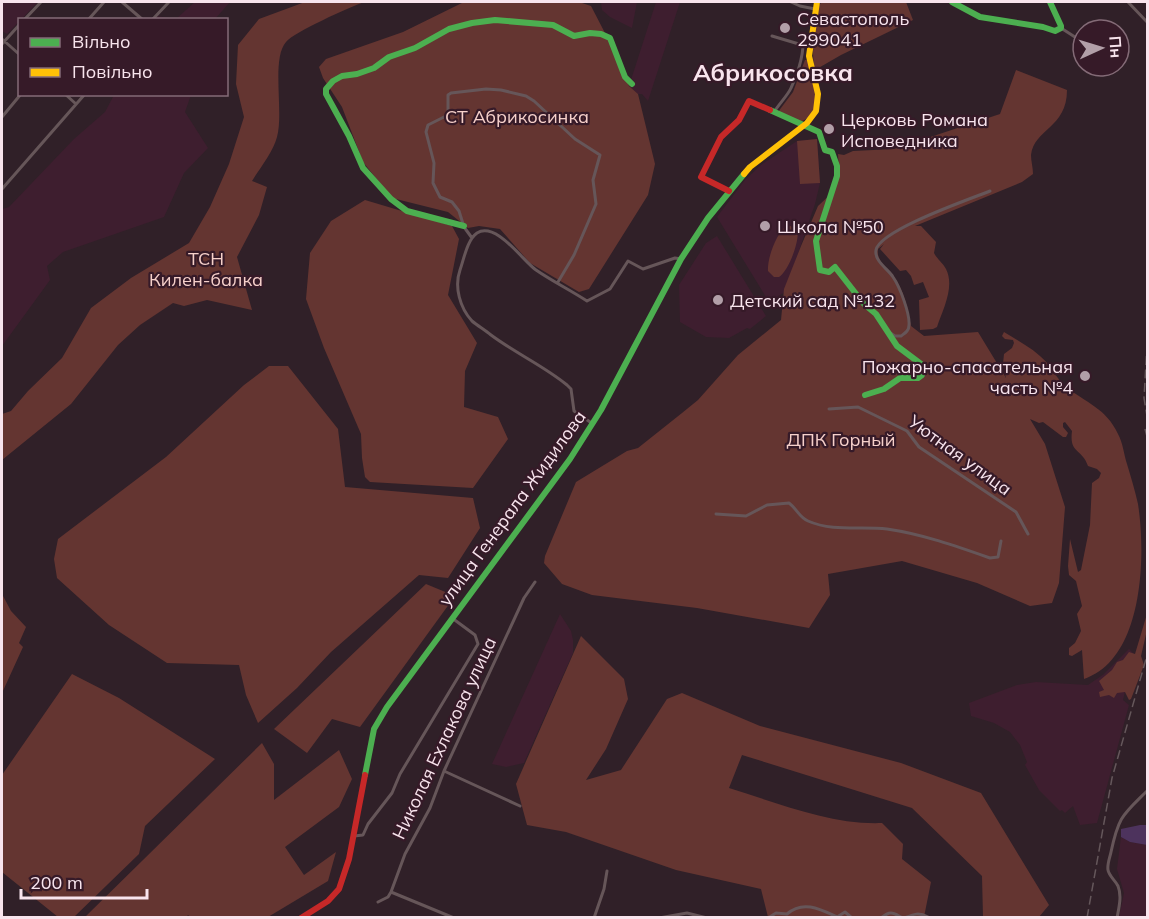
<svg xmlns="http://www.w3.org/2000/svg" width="1149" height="919" font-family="Mulish,sans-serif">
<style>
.built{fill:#3e1e2f}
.green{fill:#643531}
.water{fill:#4d335d}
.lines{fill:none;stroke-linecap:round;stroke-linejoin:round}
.street{stroke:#665659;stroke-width:3}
.fast{stroke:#4caf50;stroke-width:6}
.slow{stroke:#ffc107;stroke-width:6}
.jam{stroke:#c62828;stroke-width:6}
.rail{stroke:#65575b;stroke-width:1.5;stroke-dasharray:9 4.5;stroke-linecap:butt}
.poi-dot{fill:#b29fa8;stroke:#361a28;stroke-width:2}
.labels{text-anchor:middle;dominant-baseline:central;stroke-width:4.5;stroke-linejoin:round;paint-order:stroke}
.poi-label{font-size:18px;fill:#f8e4ed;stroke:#361a28;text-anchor:start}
.park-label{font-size:18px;fill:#f6d0ca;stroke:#361a28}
.street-label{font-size:18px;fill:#f8e4ed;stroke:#361a28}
.district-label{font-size:24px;font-weight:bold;fill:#f8e4ed;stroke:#361a28}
</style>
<rect width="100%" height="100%" fill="#302028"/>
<path class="built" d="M2 2H38L7 34 2 31Z
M195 2H230L215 19 154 20 156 16 176 19Z
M601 2H637L632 28 610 17 602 10Z
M656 2H680L648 101 642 94H638L629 86Z
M114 95H191L185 112 208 148 184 173 164 217 63 252 47 266 50 280 2 346V209L9 207 74 139 105 112Z
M817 139 820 183 815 204 785 292 769 302 717 217 745 180 761 165 797 141Z
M717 236 766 316 750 329 747 328 729 338 706 337 680 322 679 285 706 243Z
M560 614 571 631 573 640V653L524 763 506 767 492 764Z
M1129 649 1134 654 1123 700 1129 705 1097 823 1080 825 1073 806 1065 813 1062 810 1060 811 1039 790 1025 765 1027 762 1020 745 1010 732 994 723 971 716 969 703 1017 685 1036 682 1088 685 1104 674Z
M1121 837 1130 842 1147 845V841V917H1119L1124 893 1117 869Z"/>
<path class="green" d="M305 2H364C350 7 294 32 286 42 271 59 284 112 277 137 273 152 260 168 252 181L267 187 259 215 237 257 252 310 207 300 184 306 173 303 140 325 118 345 71 404 2 460V414L11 411 28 391 62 358 91 308 131 278 189 243 210 207 229 164 244 117 236 84 238 45 259 19Z
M464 2H579L591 6 620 62 629 86 638 94 655 164 648 195 589 289 579 292 530 263 500 229 479 226 468 228 448 212 392 198 363 162 342 107 323 78 319 67 326 59 403 32Z
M822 2H906L913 20 841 55 815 70C810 48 816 27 819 5Z
M805 60H808C813 81 828 112 800 122L778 112 793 92Z
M1016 70 1067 90C1067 128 1034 129 1031 155 1031 161 1033 168 1033 174L1022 182 915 226H921L936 242 934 253C937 259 943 263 946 269 955 287 943 309 937 327L933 329 920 330 919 300 929 297 923 282 914 285 911 276 906 270 900 271 880 249 884 244 878 249C876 261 887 268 894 277 904 290 908 310 911 326L924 336 978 332 1006 378 1003 364 1004 354 1012 348 1014 343 1013 340 1005 339 1002 336 1004 332C1020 342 1036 350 1048 364 1054 371 1058 380 1065 386 1086 403 1106 408 1118 434 1123 443 1124 455 1127 464 1131 477 1135 491 1138 504 1146 555 1144 659 1084 679L1082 650 1072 656 1069 655V648L1075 643 1081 631 1077 614 1082 606 1076 581 1069 575 1068 566 1070 539 1078 572 1081 570 1090 525 1092 483 1099 478 1101 473 1097 469 1088 466C1082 448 1069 454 1072 431L1065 422 1063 423V427L1068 433 1066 437H1063L1043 422 1039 423 1030 419 1045 444 1065 507 1059 583 1052 603 1030 606 977 583 902 561 828 574 830 595 809 628 697 608 592 595 562 584 544 563 545 556 576 482 627 451 638 448 682 413 698 400 738 355 781 320 784 289 801 246 818 206 834 191 839 173 838 154 844 155 853 151 894 149 1000 114Z
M817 139 820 183 800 184 797 141Z
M365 200 452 226 459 239 448 295 477 343 465 371 464 407 498 417 508 439 473 488 370 482 365 477 362 458 361 434 324 348 306 299 310 253 331 221Z
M788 225 797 229C801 239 788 272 779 277H774L768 271C767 258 777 231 788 225Z
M269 366H288L338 429 345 487 473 498 480 528 448 578 419 575 331 652 297 688 258 723 246 695 239 665 167 663 109 625 57 578 54 559 58 539 166 457 244 385Z
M426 584 455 596 360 727 332 719 307 753 274 729Z
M2 594 11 611 26 627 19 643 23 647 2 693Z
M1147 614V630L1141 656 1144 665 1131 699 1129 700 1125 692 1117 693 1114 698 1109 695 1100 697 1099 692 1104 690 1099 681 1112 670 1117 662 1123 660 1129 652 1135 654Z
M581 636 624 679 628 699 606 749 586 780 621 770 667 699 682 693 760 726 901 763 981 793 1049 905 1039 917H983L982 876 912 808 742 755 729 788C778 803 831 825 882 823L903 844 902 859 931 882 924 917H768L761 889 676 870 566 832 527 825 516 784Z
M72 674 119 698 215 759 145 826 139 854 74 917H58L2 872V775Z
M262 743 274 764V800L339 750 352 779 339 807 285 847 304 875 336 852 328 881 268 917 191 918 188 915 186 918 85 917Z"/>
<path class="water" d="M1140 825H1147V845L1130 842 1121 837V829Z"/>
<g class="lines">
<path class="street" d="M122 2 143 20
M791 2 800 6 815 9
M1128 2 1148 23
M24 20 41 2
M88 20 104 2
M152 20 169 2
M1061 28 1078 39 1083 48
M772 36 809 47
M2 39 20 55
M2 44 20 24
M65 94 76 104
M774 112C779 104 788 95 791 88 797 76 803 57 803 44
M2 117 21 94
M2 189 85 94
M472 238 464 227 459 211 452 202 440 197 433 183 434 163 426 132 428 125 448 115V95L451 93 486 89 501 90 526 96 534 101 575 139 600 155 593 180 596 204 574 255 558 282
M889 332 895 336H901C905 333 909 331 909 325 910 314 900 287 893 277 888 269 874 261 876 250 880 230 970 199 990 191
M829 409 858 407 907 431 919 447 1016 512 1028 534
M593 424 574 411 571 389 567 385C544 366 515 353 491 335 485 330 478 326 472 321 460 308 454 287 460 270 464 259 467 240 477 233 496 221 523 261 536 270 552 281 570 290 587 301L610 289 628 261 643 269 675 258 681 259
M716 514 746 516 767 505 789 503C797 509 799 517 808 521 833 532 861 526 887 529 922 534 956 546 990 558L998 557 1001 541
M444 771 520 806
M354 836 363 835 368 824 392 793 400 774 478 644 475 635 452 618
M391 892 454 918
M378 902 388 897 391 892 405 854 430 808 444 771 524 598 535 582
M594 918 604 889 607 871
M659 918 687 913 707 918
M768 918 776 913 787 914C803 900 820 909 837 917L845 912 852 918
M881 918C891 910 893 913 903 918
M904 918C914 914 919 912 928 917
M1117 918C1119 907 1122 896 1118 886 1115 880 1109 876 1108 870 1107 864 1110 857 1111 852 1119 815 1123 815 1148 790"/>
<path class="fast" d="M952 2 980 17 1043 27 1055 31 1061 28V26L1050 2
M770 110 819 132 825 150 832 152 837 166V176L816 241 820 270 829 272 835 267 864 304 876 314 897 346 921 364 922 375 918 378H900L884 389 865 395
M464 226 407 211 391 199 363 168 349 136 326 94V89L333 81 342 76 357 74 374 68 389 57 415 48 449 29 472 23 495 20 553 25 574 36 590 33 601 34 610 38 625 77 632 84
M365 775 374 729 387 707 570 459 601 410 681 259 708 218 744 174"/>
<path class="slow" d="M744 174 750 167 807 123 816 111 818 94 809 56 817 2"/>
<path class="jam" d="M729 191 701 177 721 137 739 120 749 101 770 110
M301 918 328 901 339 889 349 859 365 775"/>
<path class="rail" d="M1148 329 1144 398 1148 422
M1145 429 1148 440
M1087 918 1112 778 1148 652"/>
</g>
<g class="poi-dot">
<circle cx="785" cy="28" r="6"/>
<circle cx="829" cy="129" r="6"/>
<circle cx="765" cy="226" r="6"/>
<circle cx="718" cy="300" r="6"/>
<circle cx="1085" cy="376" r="6"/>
</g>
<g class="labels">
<g class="poi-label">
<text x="797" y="18">Севастополь<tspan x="797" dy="21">299041</tspan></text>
<text x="841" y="119">Церковь Романа<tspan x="841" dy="21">Исповедника</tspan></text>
<text x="777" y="226">Школа №50</text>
<text x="730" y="300">Детский сад №132</text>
<text x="1073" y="366" text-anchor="end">Пожарно-спасательная<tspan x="1073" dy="21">часть №4</tspan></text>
</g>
<g class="park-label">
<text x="517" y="116">СТ Абрикосинка</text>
<text x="206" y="258">ТСН<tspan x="206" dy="21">Килен-балка</tspan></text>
<text x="841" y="439">ДПК Горный</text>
</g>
<g class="street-label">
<text transform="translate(960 455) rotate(36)">Уютная улица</text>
<text transform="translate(512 508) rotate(-54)">улица Генерала Жидилова</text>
<text transform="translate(444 738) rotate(-65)">Николая Ехлакова улица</text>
</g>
<g class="district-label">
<text x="773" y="72">Абрикосовка</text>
</g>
</g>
<rect width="1149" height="919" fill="none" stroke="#f8e4ed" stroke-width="6"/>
<rect x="18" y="18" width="210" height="78" fill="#361a28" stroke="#846b77" stroke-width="1.5"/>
<rect x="30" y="38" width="30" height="9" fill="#4caf50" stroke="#846b77" stroke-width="1.5"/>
<text x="72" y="48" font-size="18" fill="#f8e4ed">Вільно</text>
<rect x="30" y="68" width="30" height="9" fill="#ffc107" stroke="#846b77" stroke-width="1.5"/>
<text x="72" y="78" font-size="18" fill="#f8e4ed">Повільно</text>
<g transform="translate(1101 48) rotate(86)"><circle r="28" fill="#361a28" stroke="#846b77" stroke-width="1.5"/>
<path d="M0-4.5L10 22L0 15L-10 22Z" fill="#b29fa8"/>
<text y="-9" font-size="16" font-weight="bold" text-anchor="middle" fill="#f8e4ed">Пн</text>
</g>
<path d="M21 889v9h126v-9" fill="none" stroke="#f8e4ed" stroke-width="3"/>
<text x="30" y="889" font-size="18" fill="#f8e4ed" stroke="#361a28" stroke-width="4.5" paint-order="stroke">200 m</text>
</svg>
